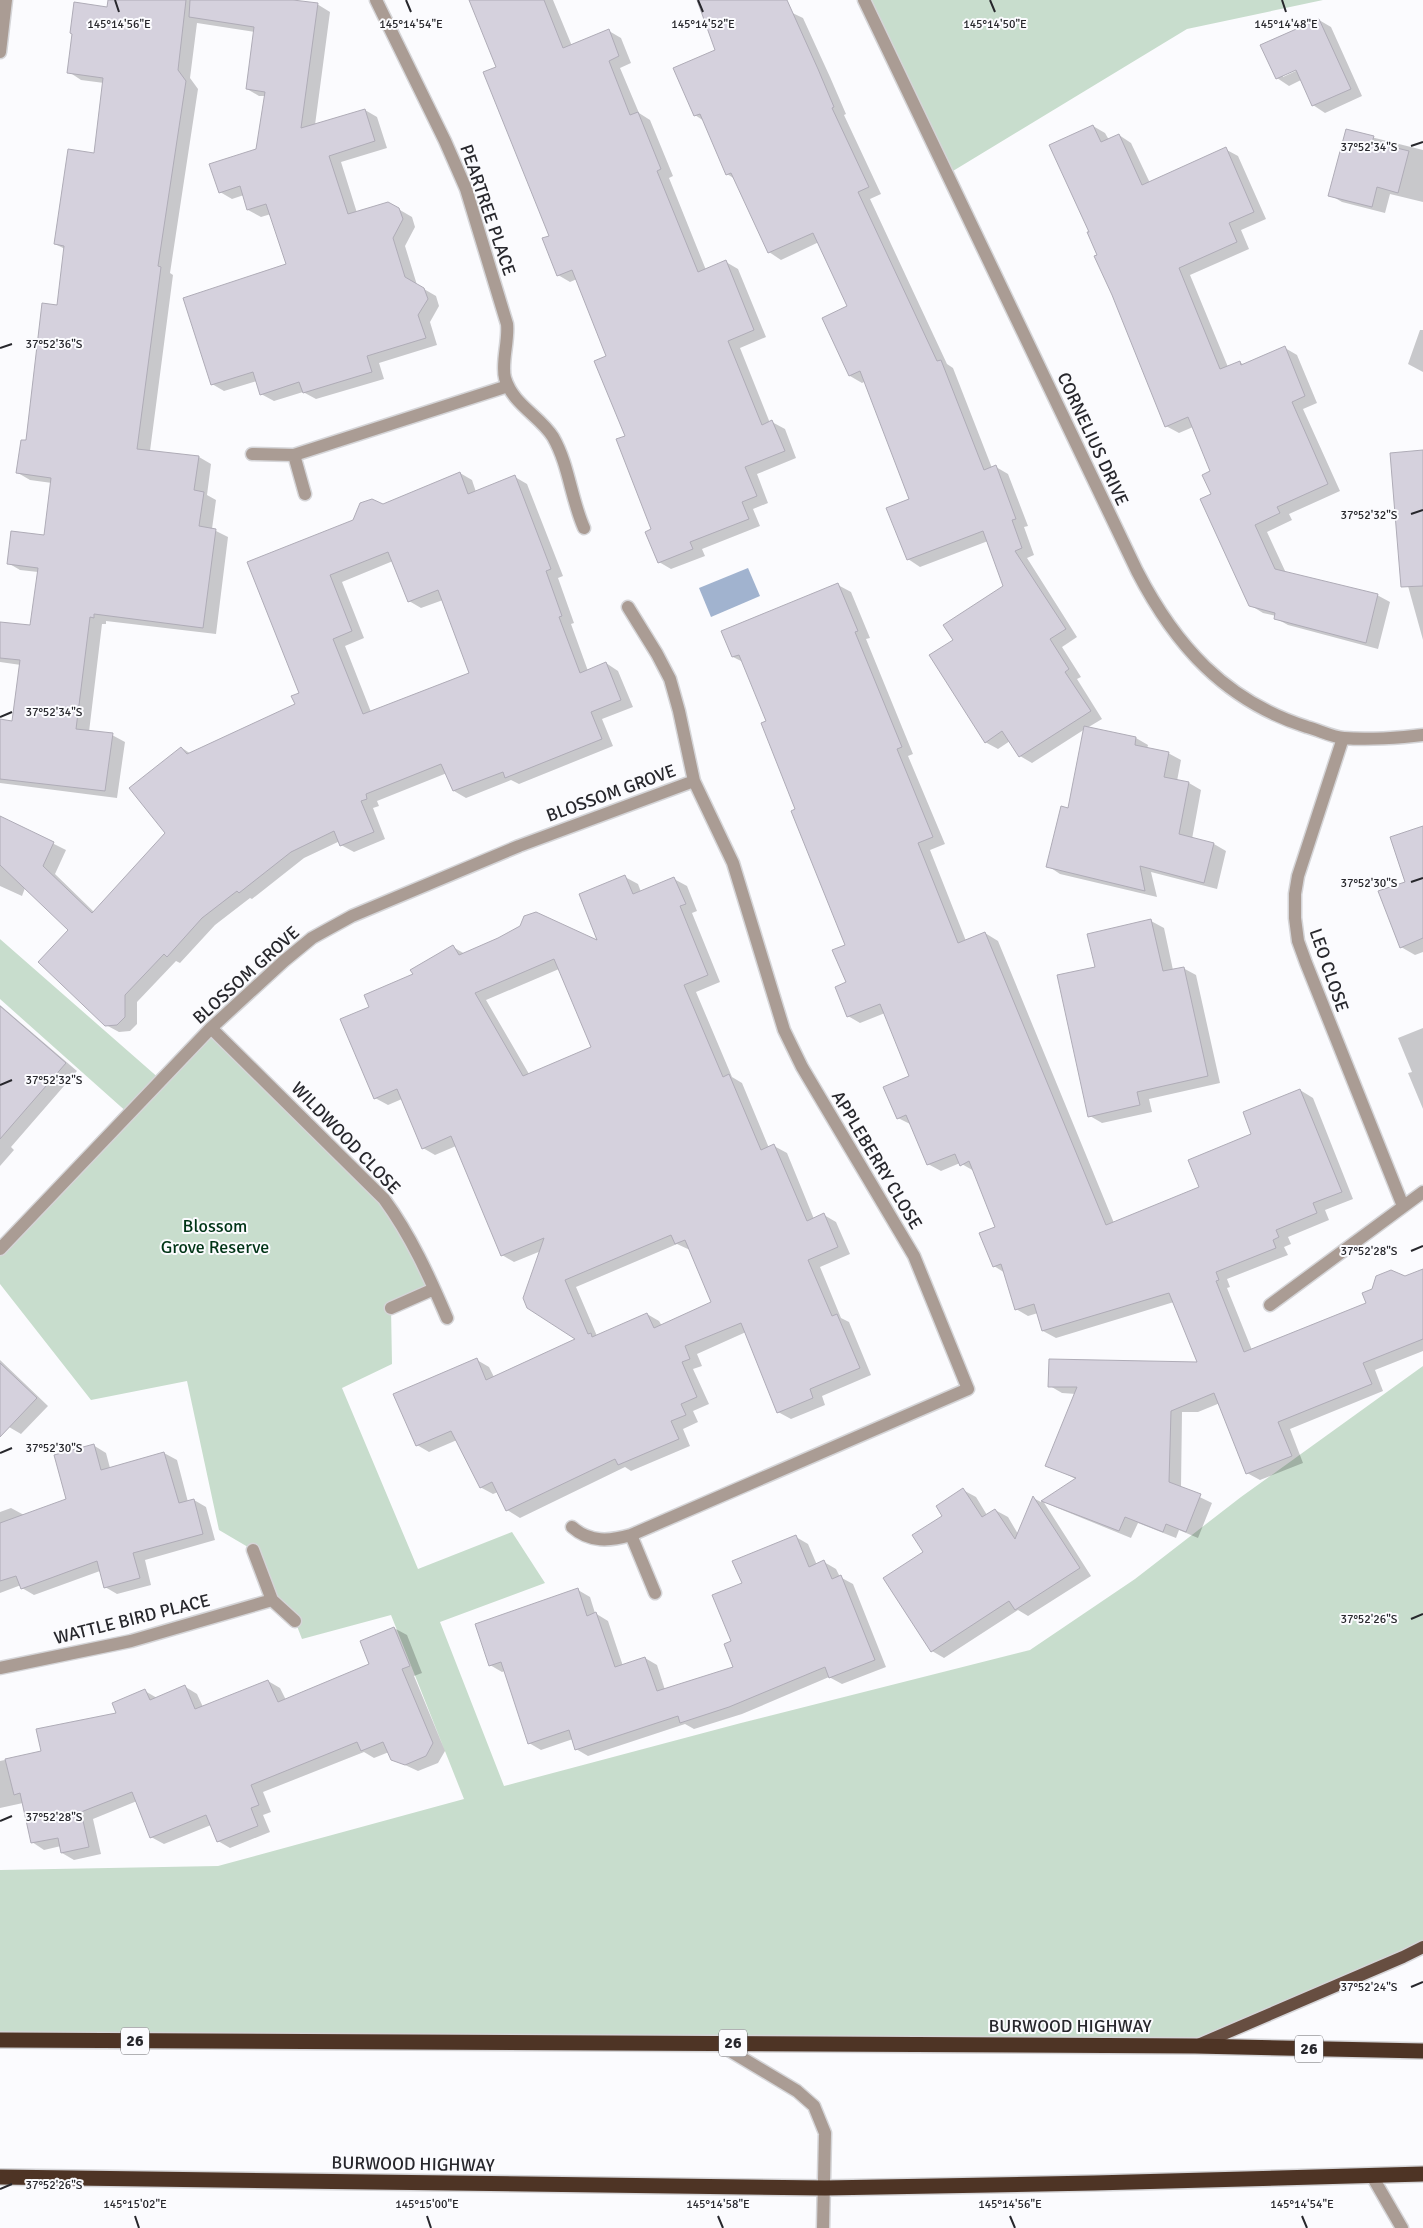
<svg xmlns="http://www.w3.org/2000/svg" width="1423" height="2228" font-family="Signika,sans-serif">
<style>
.green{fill:#c8ddcd}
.water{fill:#a1b3cf}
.shadow{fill:#0003;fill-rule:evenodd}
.building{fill:#d5d1dd;stroke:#afacb7;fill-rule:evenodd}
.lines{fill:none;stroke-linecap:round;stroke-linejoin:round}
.minor-casing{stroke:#d5d5d8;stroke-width:15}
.major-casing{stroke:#d5d5d8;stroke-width:15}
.highway-casing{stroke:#d5d5d8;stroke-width:18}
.minor{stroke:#aa9c94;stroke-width:12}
.major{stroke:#674e41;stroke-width:12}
.highway{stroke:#4e3425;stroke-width:15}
.ticks{fill:none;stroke:#27272c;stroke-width:2}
.labels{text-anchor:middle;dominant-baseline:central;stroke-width:4;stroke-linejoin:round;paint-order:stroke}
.shield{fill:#fbfbfe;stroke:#67676b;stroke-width:1}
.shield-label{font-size:16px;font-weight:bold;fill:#27272c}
.street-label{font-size:18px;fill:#27272c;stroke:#fbfbfe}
.park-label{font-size:18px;fill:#003416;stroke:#fbfbfe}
.ticks-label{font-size:12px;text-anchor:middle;fill:#27272c;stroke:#fbfbfe;stroke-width:4;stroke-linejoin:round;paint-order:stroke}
</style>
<rect width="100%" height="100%" fill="#fbfbfe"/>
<path class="green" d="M869 0H1323L1187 29 948 174Z
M0 939 161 1080 211 1028 384 1199 434 1289 391 1308 392 1364 342 1388 418 1569 512 1532 545 1583 440 1622 504 1786 741 1723 1030 1650 1135 1579 1241 1497 1423 1366V1947L1195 2046 0 2040V1870L218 1866 464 1799 391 1615 302 1639 295 1621 272 1600 253 1550 219 1530 187 1381 91 1400 0 1284V1249L129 1114 0 999Z"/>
<path class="water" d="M748 568 760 596 711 617 699 588Z"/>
<path class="shadow" d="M110 0H283L317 4 330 12 315 125 365 110 377 117 387 148 341 162 357 213 388 203 412 217 415 227 405 246 417 285 436 296 439 306 430 322 437 345 379 363 384 379 316 399 303 392 274 401 261 394 257 381 224 391 212 384 287 265 271 214 261 217 248 210 244 195 232 199 220 192 257 150 265 96H259L247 89 255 32 197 23 190 78 198 89 170 273 173 275 150 451 199 457 211 464 207 495 216 500 212 529 228 537 216 634 106 621V624H102L89 732 112 735 125 742 117 798 0 783V721L14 722 21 665 0 662V623L31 627 38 572 20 570 8 563 45 536 52 483 30 480 18 473 27 442 58 306 65 249 55 244 95 154 104 83 81 80 69 72 108 8Z
M470 0H553L572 46 609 31 621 38 631 63 620 68 639 113 650 120 673 176 669 178 706 270 726 262 738 269 766 337 740 348 770 423 772 422 785 429 796 458 757 474 768 503 753 509 760 526 702 549 705 556 671 569 659 562 653 530 608 356 577 279 570 282 558 275 550 237 498 68Z
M699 0H765L803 18 830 77 846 114 844 115 881 194 870 199 947 364 953 368 992 468 996 467 1008 474 1028 526 1024 527 1034 555 1027 558 1077 637 1062 647 1081 677 1077 679 1102 719 1087 728 1136 738 1148 745 1147 749 1168 753 1181 760 1177 781 1189 783 1201 790 1192 839 1214 844 1226 851 1217 889 1151 872 1157 897 1060 874 1048 866 1069 809 1085 729 1032 763 1020 756 1010 741 998 749 985 742 954 641 1005 587 988 541 920 567 908 559 911 499 866 381 862 383 850 376 849 307 819 242 781 260 769 252 735 179 727 174 704 121 695 115 716 50Z
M1319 20 1331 27 1362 96 1325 113 1313 105 1301 80 1289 86 1277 78ZM1301 66 1302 68 1283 77V75Z
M1093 126 1105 133 1109 140 1119 135 1131 143 1150 183 1225 149 1238 156 1266 219 1241 230 1249 249 1190 275 1228 367 1240 362 1244 365 1285 348 1297 355 1317 403 1303 409 1340 491 1289 514 1292 520 1267 532 1286 573 1377 595 1390 602 1378 649 1288 625 1275 618 1276 616 1263 613 1250 605 1212 472 1193 427 1179 433 1166 426 1091 232Z
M1347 131 1423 150V202L1390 194 1385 213 1342 202 1330 195Z
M1420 330H1423V372L1408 364Z
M1423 451V640L1398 550Z
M460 473 472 480 476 492 515 477 527 484 563 576 558 578 574 623 571 624 588 671 606 663 618 671 633 707 602 719 613 746 519 784 511 780 466 798 454 791 447 773 377 801 379 806 373 808 385 839 354 852 341 845 340 841 304 858 252 899 250 898 215 925 180 963 176 961 137 1002V1024L130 1031 119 1032 106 1025 69 930 25 888 22 896 0 886V817L66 850 55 874 94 912 167 833 182 748 191 754 296 705 301 694 248 563 354 521 383 506ZM393 561 409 601 421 608 443 600 470 673 371 712 345 646 364 638 342 582Z
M838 585 851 592 870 638 866 639 913 754 908 756 945 844 930 850 966 941 985 933 998 941 1114 1223 1200 1188 1300 1090 1313 1098 1353 1199 1325 1210 1329 1220 1288 1237 1291 1244 1284 1247 1288 1255 1227 1279 1230 1287 1227 1288 1252 1350 1367 1304 1405 1277 1423 1270V1351L1375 1370 1383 1391 1290 1429 1303 1463 1260 1480 1247 1473 1220 1403 1198 1412H1182L1181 1488 1212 1503 1198 1538 1179 1530 1176 1538 1138 1523 1131 1538 1055 1507 1043 1501 1076 1479 1047 1465 1076 1394 1062 1393 1050 1386 1199 1363 1174 1302 1056 1338 1043 1331 1038 1313 1028 1316 1016 1309 1005 1273 994 1266 997 1228 974 1171 960 1163 941 1171 928 1164 912 1125 898 1118 911 1077 885 1013 860 1023 848 1016 847 946 797 810 768 722 743 662 733 657Z
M1423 827V952L1415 955 1401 947 1407 882Z
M625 877 638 884 641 892 674 879 687 886 697 911 692 913 720 982 696 992 732 1077 742 1083 769 1148 774 1146 787 1153 814 1219 824 1215 836 1222 850 1254 820 1267 841 1318 849 1322 871 1375 822 1396 825 1405 791 1419 778 1412 746 1332 697 1354 702 1366 693 1369 709 1404 693 1411 698 1422 683 1429 690 1446 631 1471 625 1467 520 1518 507 1510 498 1492 493 1494 480 1487 457 1440 429 1452 417 1445 477 1360 489 1367 494 1377 578 1339 541 1251 514 1262 502 1255 456 1146 435 1155 423 1148 402 1099 388 1105 375 1098 371 1007 453 947 465 954 600 942ZM559 969 592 1048 529 1074 486 1000ZM677 1244 690 1250 712 1303 662 1326 659 1321 647 1314 597 1336 576 1287Z
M1151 921 1164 928 1173 970 1183 968 1196 975 1220 1083 1149 1099 1152 1112 1102 1123 1090 1116 1096 968Z
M0 1005 77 1071 11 1147 14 1150 0 1166Z
M1423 1028V1109L1408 1073 1412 1072 1398 1038Z
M0 1360 48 1406 21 1434 9 1427 0 1433Z
M93 1445 106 1453 110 1468 164 1453 177 1460 188 1502 194 1500 206 1507 215 1540 145 1560 151 1585 117 1594 105 1587 100 1571 34 1595 22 1588 21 1585 0 1593V1512L11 1508 24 1515 67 1500Z
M963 1490 976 1497 987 1515 995 1510 1008 1517 1018 1534 1033 1498 1041 1502 1043 1501 1091 1576 1028 1616 1018 1610 944 1658 932 1651 925 1552Z
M796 1537 808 1544 817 1565 824 1562 836 1569 840 1577 853 1584 886 1667 842 1684 829 1677 742 1714 694 1729 685 1724 588 1756 576 1749 573 1739 541 1750 529 1743 505 1671 502 1672 490 1665 578 1590 590 1597 595 1613 608 1621 623 1666 645 1658 657 1665 665 1690 735 1667 733 1642 743 1584Z
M394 1628 407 1635 422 1673 414 1676 445 1751 438 1763 418 1771 392 1759 389 1752 374 1758 364 1752 263 1792 271 1812 263 1815 270 1832 230 1848 218 1841 211 1825 164 1844 151 1837 137 1801 93 1819 101 1854 74 1860 62 1853 61 1846 44 1850 32 1842 23 1803 0 1808V1761L42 1752 118 1713 145 1691 157 1698 184 1686 197 1694 203 1707 268 1681 280 1688 286 1700 371 1665Z"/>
<path class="building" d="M108 0H186L178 70 186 81 158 266 161 267 137 449 199 456 194 490 204 492 199 526 216 529 203 628 94 614V618L90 617 76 729 113 733 105 791 0 779V719L12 721 20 660 0 658V622L30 625 38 568 7 564 11 531 44 535 51 478 16 473 21 440H26L42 303 57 305 64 246 54 244 68 149 94 153 103 78 67 73 72 34 70 33 74 2 107 7Z
M190 0H293L318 3 301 128 365 109 375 141 329 156 348 214 388 202 399 208 403 219 393 238 405 277 424 288 428 299 418 315 426 338 367 356 372 372 303 393 299 382 260 395 253 372 211 385 183 298 286 264 266 204 247 210 240 186 219 193 209 164 256 149 265 92 246 89 254 27 189 17Z
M469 0H544L563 48 609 29 619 56 609 61 630 115 638 112 661 169 657 171 698 272 726 260 754 330 728 341 762 425 772 420 785 451 745 467 757 496 742 502 749 519 690 542 693 549 658 563 645 532 651 529 616 439 625 436 594 361 606 356 572 270 557 276 542 238 549 236 483 72 496 67Z
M697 0H787L818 69 834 107 832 108 869 187 858 192 937 361 941 360 984 470 996 465 1016 519 1012 520 1022 548 1015 551 1066 629 1050 639 1069 669 1065 672 1091 711 1019 757 1002 731 985 743 929 655 953 640 943 625 1003 586 983 531 907 560 886 508 909 499 860 371 849 376 822 318 847 306 813 233 768 253 731 173 726 175 700 114 694 116 673 68 715 50Z
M1319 19 1351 89 1312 106 1296 70 1276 79 1260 45Z
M1093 125 1101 142 1119 134 1142 185 1226 147 1254 212 1229 223 1237 242 1179 268 1220 369 1240 361 1241 365 1285 346 1305 396 1292 402 1328 484 1277 507 1280 513 1255 525 1275 569 1378 594 1366 643 1274 619 1275 613 1249 606 1200 499 1211 494 1202 475 1210 471 1188 417 1165 427 1112 295 1094 256 1097 255 1087 232H1089L1049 145Z
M1346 129 1374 136 1372 142 1409 151 1398 193 1377 187 1372 207 1328 196Z
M1423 450V586L1401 587 1390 453Z
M460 472 468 494 515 475 551 569 546 571 562 616 559 617 580 673 606 662 621 700 591 712 602 739 505 778 503 772 453 791 441 764 366 794 367 799 361 801 374 832 340 846 334 831 291 852 239 893 237 891 202 918 167 957 164 954 125 995V1017L117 1025 105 1026 38 962 68 930 0 865V816L54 842 43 866 92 913 165 833 129 788 181 747 187 754 295 704 291 696 299 693 247 562 353 520 360 503 372 499 383 504ZM388 552 408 602 438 590 469 673 363 714 333 639 352 631 330 575Z
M838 583 858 631 855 632 902 747 897 749 933 837 918 843 958 943 985 932 1106 1225 1199 1187 1188 1160 1251 1134 1243 1112 1300 1089 1342 1192 1313 1203 1317 1213 1276 1230 1279 1237 1273 1240 1276 1248 1216 1272 1219 1280 1216 1281 1244 1352 1366 1303 1362 1293 1372 1289 1376 1276 1391 1270 1405 1276 1423 1269V1339L1363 1363 1372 1384 1278 1422 1292 1456 1246 1474 1214 1393 1171 1411 1169 1482 1201 1494 1186 1532 1166 1524 1163 1532 1125 1517 1119 1531 1041 1501 1076 1478 1045 1466 1077 1387H1048L1049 1359 1197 1362 1169 1293 1042 1331 1034 1304 1015 1310 1001 1264 993 1267 979 1233 995 1227 969 1161 960 1166 955 1154 927 1165 906 1115 897 1119 883 1087 909 1076 880 1004 847 1017 835 987 846 982 832 950 845 945 791 811 795 809 761 723 766 721 739 655 732 657 721 631Z
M1084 726 1136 737 1135 745 1169 752 1164 777 1189 782 1179 834 1214 843 1204 883 1140 866 1145 891 1046 867 1061 806 1068 808Z
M1423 826V938L1400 948 1378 891 1405 882 1390 837Z
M625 875 633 894 674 877 686 904 680 906 708 975 684 985 723 1077 729 1074 761 1150 774 1144 807 1221 824 1213 838 1247 808 1260 832 1316 837 1314 860 1368 810 1389 813 1398 777 1413 741 1323 685 1346 690 1359 682 1362 697 1397 681 1404 686 1415 671 1421 679 1439 618 1465 615 1459 506 1511 492 1482 480 1488 451 1431 416 1446 393 1394 477 1358 486 1380 575 1339 527 1308 523 1298 544 1238 501 1256 451 1136 422 1149 397 1089 374 1099 340 1019 369 1007 364 995 413 974 410 970 453 945 459 955 498 938 520 926 524 916 536 912 597 940 579 894ZM554 959 591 1047 523 1076 475 993ZM671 1235 675 1244 685 1240 711 1302 654 1328 647 1313 592 1337 591 1333 588 1334 565 1280Z
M1151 919 1163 971 1184 967 1208 1076 1137 1092 1140 1105 1088 1117 1057 975 1095 967 1087 934Z
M0 1006 66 1063 0 1139Z
M0 1363 37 1398 0 1437Z
M94 1444 101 1470 164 1452 179 1503 194 1499 203 1534 133 1553 140 1578 104 1588 97 1561 21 1589 16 1576 0 1581V1523L66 1499 54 1455Z
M963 1488 982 1517 995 1509 1015 1539 1033 1496 1080 1568 1015 1610 1009 1601 931 1652 883 1578 923 1552 912 1535 942 1516 936 1506Z
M796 1535 809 1567 824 1560 832 1579 841 1575 875 1660 829 1678 825 1667 729 1707 680 1723 678 1716 575 1750 569 1730 528 1744 501 1662 489 1666 475 1624 578 1588 587 1616 596 1612 615 1667 645 1657 657 1691 733 1667 724 1644 731 1641 712 1595 742 1583 732 1561Z
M394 1627 410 1666 402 1669 433 1743 426 1756 405 1765 391 1760 383 1742 361 1751 357 1742 251 1785 259 1805 251 1808 258 1826 217 1842 206 1815 150 1838 132 1792 81 1812 89 1847 61 1853 58 1838 31 1843 20 1793 14 1795 5 1759 41 1751 36 1729 116 1713 112 1703 145 1689 150 1700 185 1685 195 1709 268 1680 278 1702 369 1664 360 1641Z"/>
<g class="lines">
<defs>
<path id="minor" d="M376 0 445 141 466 189 507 324C509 341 501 363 505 378 513 405 539 415 553 437 569 465 571 499 584 528
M864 0 1137 571C1175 645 1225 701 1307 727 1319 730 1332 737 1344 738 1366 740 1401 738 1423 735
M0 52 6 0
M252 454 294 455
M305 494 294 455 508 386
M628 607 657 654 670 679 679 711 694 781 733 863 784 1030 802 1067 914 1256 968 1389 631 1535
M1343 738 1298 876 1295 894V918L1298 941 1306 963 1403 1206
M211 1028 384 1199C411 1236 429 1276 447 1318
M0 1249 211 1028 284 961 312 938 352 916 519 846 694 781
M1270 1305 1423 1192
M391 1308 434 1289
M572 1527C590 1543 610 1541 631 1535L655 1593
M253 1550 272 1600 295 1621
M0 1668 131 1641 272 1600
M717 2043 797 2091 814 2106 825 2133 823 2228
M1372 2176 1402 2228"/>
<path id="major" d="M1198 2045 1403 1957 1423 1947"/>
<path id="highway" d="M0 2040 1195 2046 1423 2051
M0 2177 825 2188 1094 2183 1423 2174"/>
</defs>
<use href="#minor" class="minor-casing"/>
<use href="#major" class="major-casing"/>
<use href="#highway" class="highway-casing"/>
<use href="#minor" class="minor"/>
<use href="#major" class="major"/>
<use href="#highway" class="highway"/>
</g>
<path class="ticks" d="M115 0 119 12M406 0 411 12M698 0 703 12M990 0 995 12M1282 0 1286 12M1411 146 1423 142M0 348 12 344M1411 514 1423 510M0 717 12 712M1411 882 1423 878M0 1085 12 1080M1411 1251 1423 1246M0 1453 12 1448M1411 1619 1423 1614M0 1821 12 1816M1411 1987 1423 1982M0 2189 12 2184M135 2216 139 2228M427 2216 431 2228M718 2216 723 2228M1010 2216 1015 2228M1302 2216 1307 2228"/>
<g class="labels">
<g class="shield">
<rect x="121" y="2027.5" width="28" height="27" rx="4"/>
<rect x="719" y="2029.5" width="28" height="27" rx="4"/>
<rect x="1295" y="2035.5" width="28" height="27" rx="4"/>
</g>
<g class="shield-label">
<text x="135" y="2041">26</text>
<text x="733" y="2043">26</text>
<text x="1309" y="2049">26</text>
</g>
<g class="street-label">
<text transform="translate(488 210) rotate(71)">PEARTREE PLACE</text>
<text transform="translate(1093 439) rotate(65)">CORNELIUS DRIVE</text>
<text transform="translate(611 793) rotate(-20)">BLOSSOM GROVE</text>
<text transform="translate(1329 970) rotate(71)">LEO CLOSE</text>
<text transform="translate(246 975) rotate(-42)">BLOSSOM GROVE</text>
<text transform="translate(346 1138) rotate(46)">WILDWOOD CLOSE</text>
<text transform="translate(877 1160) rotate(59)">APPLEBERRY CLOSE</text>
<text transform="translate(132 1619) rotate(-14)">WATTLE BIRD PLACE</text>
<text x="1070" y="2026">BURWOOD HIGHWAY</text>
<text transform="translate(413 2164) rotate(1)">BURWOOD HIGHWAY</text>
</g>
<g class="park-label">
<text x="215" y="1226">Blossom<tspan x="215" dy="21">Grove Reserve</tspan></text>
</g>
</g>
<g class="ticks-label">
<text x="411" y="28">145°14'54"E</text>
<text x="703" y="28">145°14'52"E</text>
<text x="995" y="28">145°14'50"E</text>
<text x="1286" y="28">145°14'48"E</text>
<text x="119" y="28">145°14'56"E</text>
<text x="1369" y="151">37°52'34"S</text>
<text x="54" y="348">37°52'36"S</text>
<text x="1369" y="519">37°52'32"S</text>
<text x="54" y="716">37°52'34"S</text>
<text x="1369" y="887">37°52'30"S</text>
<text x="54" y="1084">37°52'32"S</text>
<text x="1369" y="1255">37°52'28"S</text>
<text x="54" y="1452">37°52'30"S</text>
<text x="1369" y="1623">37°52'26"S</text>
<text x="54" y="1821">37°52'28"S</text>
<text x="1369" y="1991">37°52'24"S</text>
<text x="54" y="2189">37°52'26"S</text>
<text x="135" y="2208">145°15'02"E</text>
<text x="427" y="2208">145°15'00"E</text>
<text x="718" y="2208">145°14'58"E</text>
<text x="1010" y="2208">145°14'56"E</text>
<text x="1302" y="2208">145°14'54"E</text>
</g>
</svg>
